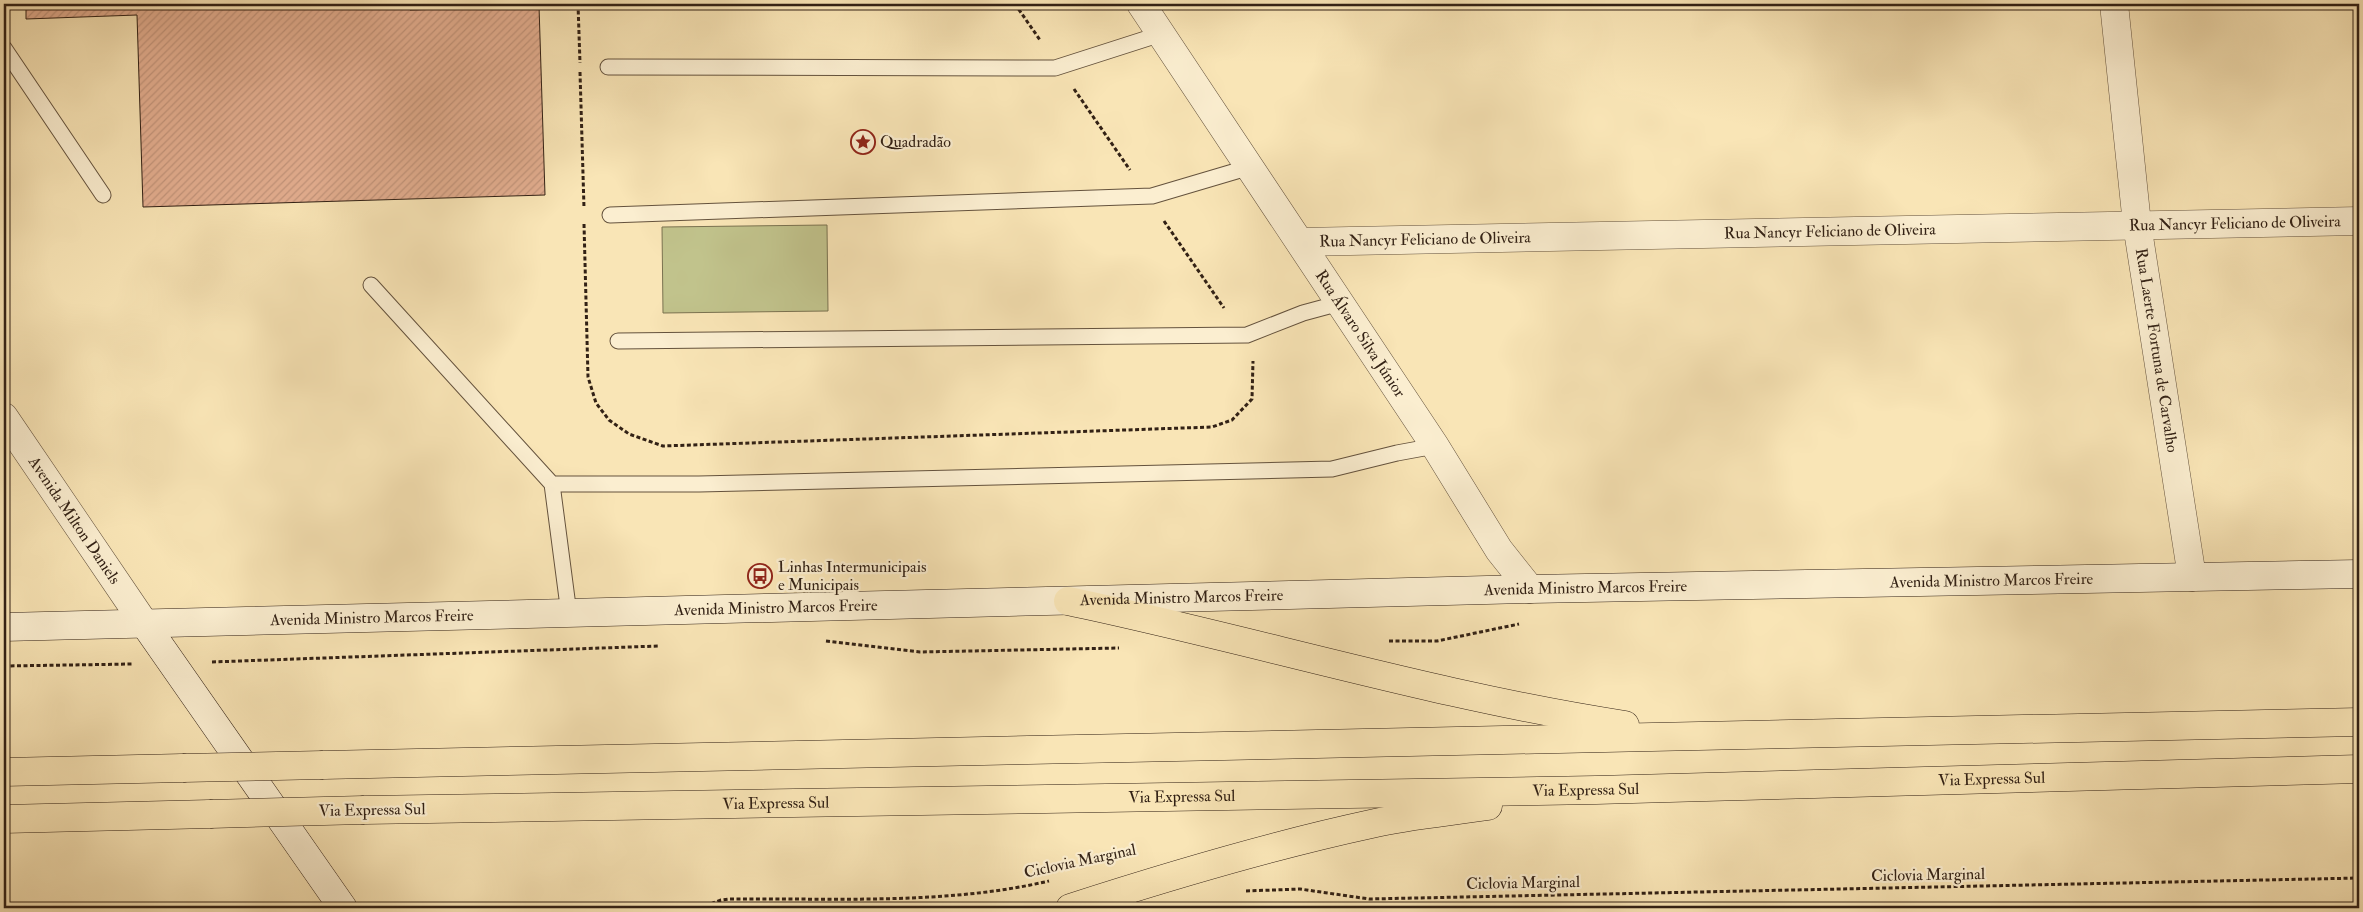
<svg xmlns="http://www.w3.org/2000/svg" width="2363" height="912" font-family="'IM FELL Double Pica',serif">
<style>
.green{fill:#c1c38c;stroke:#7a7250}
.building{fill:url(#building-hatch);stroke:#322115}
.lines{fill:none;stroke-linecap:round;stroke-linejoin:round}
.lane-casing{stroke:#64523d;stroke-width:17}
.street-casing{stroke:#64523d;stroke-width:29}
.secondary-casing{stroke:#322115;stroke-width:29}
.highway-casing{stroke:#322115;stroke-width:29}
.path{stroke:#322115;stroke-width:3;stroke-dasharray:4 2.5;stroke-linecap:butt}
.lane{stroke:#fbeed0;stroke-width:15}
.street{stroke:#fbeed0;stroke-width:28}
.secondary{stroke:#fbeed0;stroke-width:28}
.highway{stroke:#f9e5b6;stroke-width:28}
.highway-bridge-casing{stroke:#322115;stroke-width:29;stroke-linecap:butt}
.highway-bridge{stroke:#f9e5b6;stroke-width:28}
.labels{text-anchor:middle;dominant-baseline:central;stroke-width:4.5;stroke-linejoin:round;paint-order:stroke}
.poi-label{font-size:16px;fill:#322115;stroke:#fbeed0;text-anchor:start}
.street-label{font-size:16px;fill:#322115;stroke:#fbeed0}
</style>
<defs>
<pattern id="building-hatch" width="6" height="6" patternUnits="userSpaceOnUse" patternTransform="scale(1.25)"><rect width="6" height="6" fill="#e3ae90"/><path d="M-1 1l2-2M0 6l6-6M5 7l2-2" fill="none" stroke="#c3957b"/></pattern>
</defs>
<rect width="100%" height="100%" fill="#f9e5b6"/>
<filter id="stains"><feTurbulence type="fractalNoise" baseFrequency=".004" numOctaves="4"/><feColorMatrix values="0 0 0 0 .2 0 0 0 0 .09 0 0 0 0 .02 0 0 0 .5 -.17"/></filter>
<radialGradient id="worn" r=".72"><stop offset=".6" stop-color="#630" stop-opacity="0"/><stop offset="1" stop-color="#630" stop-opacity=".3"/></radialGradient>
<path class="green" d="M827 225 828 311 663 313 662 227Z"/>
<path class="building" d="M26 4H410V10L539 6 545 195 143 207 137 15 26 19Z"/>
<g class="lines">
<defs>
<path id="lane" d="M4 48 103 195
M608 67 1055 68 1161 34
M610 215 1152 196 1250 167
M371 285 552 484 569 614
M618 341 1247 335 1303 313 1340 303
M552 484H699L1332 469 1397 453 1435 446"/>
<g id="street">
<path id="s1" d="M1141 4 1435 446 1499 550 1530 589"/>
<path id="s2" d="M2114 4 2137 224 2192 577"/>
<path id="s3" d="M1300 242 2359 221"/>
<path id="s4" d="M4 417 144 623"/>
</g>
<g id="secondary">
<path d="M144 623 343 908"/>
<path id="s5" d="M4 627 1530 589 2359 574"/>
</g>
<g id="highway">
<path d="M1068 601C1254 640 1436 696 1625 725"/>
<path d="M323 765 2359 722"/>
<path d="M4 772 183 768"/>
<path id="s6" d="M364 810 1596 790 2359 769"/>
<path d="M4 819 210 814"/>
<path d="M1070 908C1169 876 1269 846 1371 824 1409 815 1449 812 1488 806"/>
</g>
</defs>
<use href="#lane" class="lane-casing"/>
<use href="#street" class="street-casing"/>
<use href="#secondary" class="secondary-casing"/>
<use href="#highway" class="highway-casing"/>
<path class="path" d="M578 4 580 63
M1015 4 1040 40
M580 72 584 208
M1074 89 1130 170
M1164 221 1224 308
M584 224 588 377 596 403 609 420 629 434 663 446 1212 427 1232 420 1252 399 1253 361
M826 641 920 652 1119 648
M1389 641H1437L1519 624
M212 662 658 646
M4 666 133 664
M1246 891 1300 889 1369 899 2359 878
M699 908 721 900 730 899C836 898 946 905 1049 881"/>
<use href="#lane" class="lane"/>
<use href="#street" class="street"/>
<use href="#secondary" class="secondary"/>
<use href="#highway" class="highway"/>
<defs>
<path id="highway-bridge" d="M183 768 323 765
M210 814 364 810"/>
</defs>
<use href="#highway-bridge" class="highway-bridge-casing"/>
<use href="#highway-bridge" class="highway-bridge"/>
</g>
<defs>
<symbol id="sight-ring" viewBox="-11 -11 22 22"><circle r="9.5" fill="#fbeed0" stroke="#8f2418" stroke-width="1.5"/><path d="M0-6L1.8-2.2L6-1.7L2.9 1.2L3.7 5.4L0 3.3L-3.7 5.4L-2.9 1.2L-6-1.7L-1.8-2.2Z" fill="#8f2418"/></symbol>
<symbol id="bus-ring" viewBox="-11 -11 22 22"><circle r="9.5" fill="#fbeed0" stroke="#8f2418" stroke-width="1.5"/><path d="M-5-6H5V4H4V6H2V4H-2V6H-4V4H-5ZM-3.5-4V0h7V-4ZM-3.5 1.2v1.5H-2V1.2ZM2 1.2v1.5H3.5V1.2Z" fill="#8f2418"/></symbol>
</defs>
<g fill-rule="evenodd">
<use href="#sight-ring" x="849" y="128" width="28" height="28"/>
<use href="#bus-ring" x="746" y="562" width="28" height="28"/>
</g>
<g class="labels">
<g class="poi-label">
<text x="880" y="142">Quadradão</text>
<text x="778" y="567">Linhas Intermunicipais<tspan x="778" dy="18">e Municipais</tspan></text>
</g>
<g class="street-label">
<text stroke="none"><textPath href="#s3" startOffset="935">Rua Nancyr Feliciano de Oliveira</textPath></text>
<text stroke="none"><textPath href="#s3" startOffset="530">Rua Nancyr Feliciano de Oliveira</textPath></text>
<text stroke="none"><textPath href="#s3" startOffset="125">Rua Nancyr Feliciano de Oliveira</textPath></text>
<text stroke="none"><textPath href="#s1" startOffset="396">Rua Álvaro Silva Júnior</textPath></text>
<text stroke="none"><textPath href="#s2" startOffset="349">Rua Laerte Fortuna de Carvalho</textPath></text>
<text stroke="none"><textPath href="#s4" startOffset="125">Avenida Milton Daniels</textPath></text>
<text stroke="none"><textPath href="#s5" startOffset="1988">Avenida Ministro Marcos Freire</textPath></text>
<text stroke="none"><textPath href="#s5" startOffset="1582">Avenida Ministro Marcos Freire</textPath></text>
<text stroke="none"><textPath href="#s5" startOffset="1178">Avenida Ministro Marcos Freire</textPath></text>
<text stroke="none"><textPath href="#s5" startOffset="772">Avenida Ministro Marcos Freire</textPath></text>
<text stroke="none"><textPath href="#s5" startOffset="368">Avenida Ministro Marcos Freire</textPath></text>
<text stroke="none"><textPath href="#s6" startOffset="1628">Via Expressa Sul</textPath></text>
<text stroke="none"><textPath href="#s6" startOffset="1222">Via Expressa Sul</textPath></text>
<text stroke="none"><textPath href="#s6" startOffset="818">Via Expressa Sul</textPath></text>
<text stroke="none"><textPath href="#s6" startOffset="412">Via Expressa Sul</textPath></text>
<text transform="translate(372 810) rotate(-1)">Via Expressa Sul</text>
<text transform="translate(1080 861) rotate(-12)">Ciclovia Marginal</text>
<text transform="translate(1928 875) rotate(-1)">Ciclovia Marginal</text>
<text transform="translate(1523 883) rotate(-1)">Ciclovia Marginal</text>
</g>
</g>
<rect width="2363" height="912" fill="none" stroke="#f9e5b6" stroke-width="20"/>
<rect x="5" y="5" width="2353" height="902" fill="none" stroke="#322115" stroke-width="2.5"/>
<rect x="10" y="10" width="2343" height="892" fill="none" stroke="#322115"/>
<rect width="100%" height="100%" filter="url(#stains)"/>
<rect width="100%" height="100%" fill="url(#worn)"/>
</svg>
